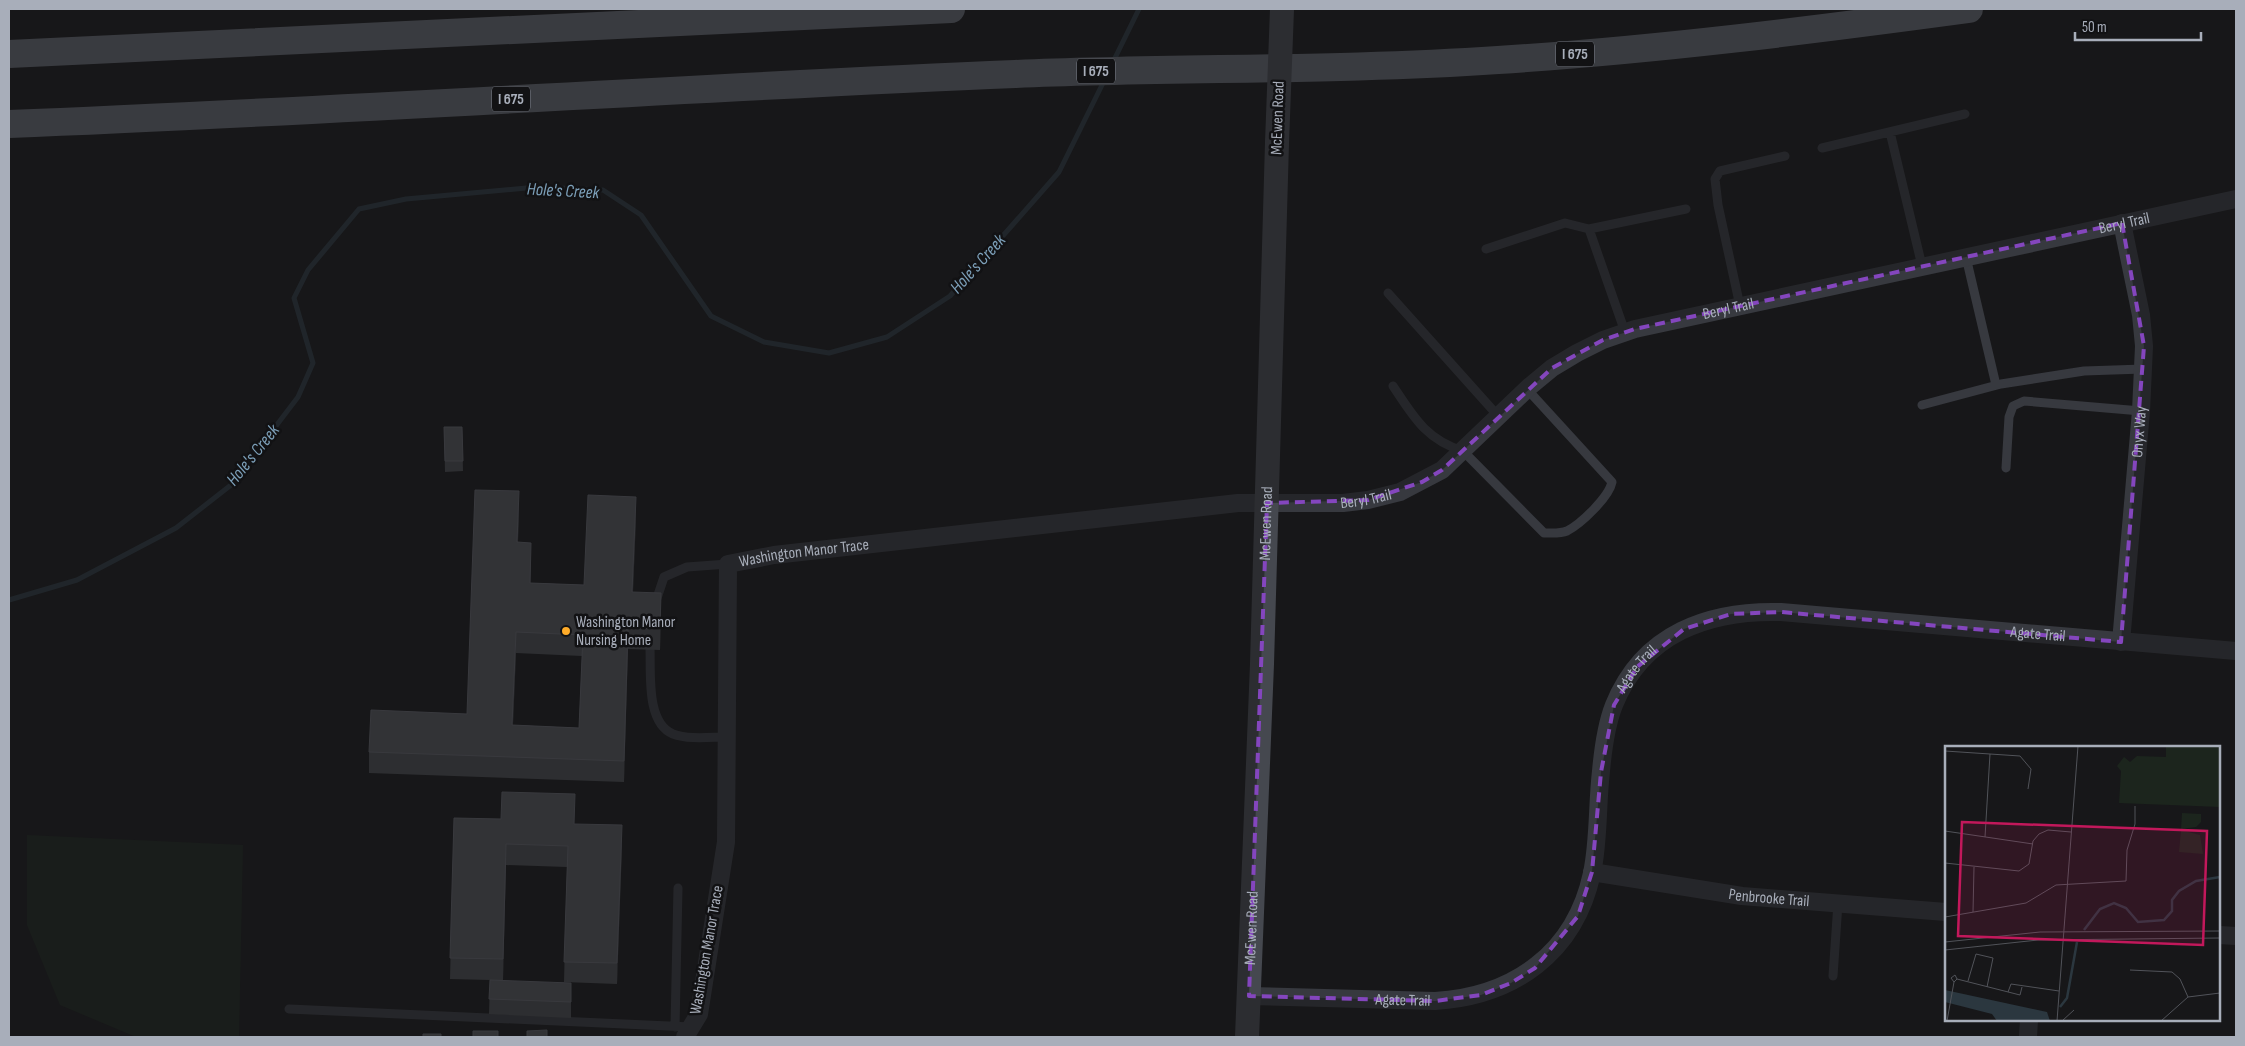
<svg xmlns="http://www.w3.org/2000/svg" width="2245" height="1046" font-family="'Sofia Sans Condensed',sans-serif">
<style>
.green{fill:#1c251d}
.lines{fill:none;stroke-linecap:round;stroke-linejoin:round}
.stream{stroke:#2b373f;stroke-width:5}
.lane{stroke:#37393f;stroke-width:9}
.street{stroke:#37393f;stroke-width:18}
.secondary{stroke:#45484f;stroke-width:24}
.highway{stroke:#636770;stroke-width:28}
.secondary-bridge{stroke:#45484f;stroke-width:24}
.wall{fill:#484a4e;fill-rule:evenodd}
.shaded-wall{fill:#303134}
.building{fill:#53545a;stroke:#606269;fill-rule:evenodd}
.marked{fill:none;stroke:#8446be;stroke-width:4;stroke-dasharray:10 6;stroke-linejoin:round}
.poi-dot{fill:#ffac29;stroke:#121214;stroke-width:2}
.labels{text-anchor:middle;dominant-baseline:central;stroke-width:5;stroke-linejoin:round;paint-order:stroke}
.shield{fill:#121214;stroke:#7b7f88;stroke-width:1}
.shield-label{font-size:15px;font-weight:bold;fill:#a8aeba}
.street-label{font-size:16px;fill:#a8aeba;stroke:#121214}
.poi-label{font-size:16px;fill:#a8aeba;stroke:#121214;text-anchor:start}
.water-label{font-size:18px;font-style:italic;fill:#7c9fb8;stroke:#121214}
.inset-river{fill:none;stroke:#2b373f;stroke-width:2.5}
.inset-road{fill:none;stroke:#515359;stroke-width:1}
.view{fill:#c2185b;fill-opacity:0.15;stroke:#c2185b;stroke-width:2.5}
.inset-edge{fill:none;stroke:#a8aeba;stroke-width:2.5}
</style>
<rect width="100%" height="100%" fill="#171719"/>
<path class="green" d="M27 835 243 845 239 1037H136L60 1005 27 925Z"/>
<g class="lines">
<path class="stream" d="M1113 62 1139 9
M9 600 77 580 176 528 231 485 298 397 313 363 294 298 308 270 359 209 406 199 537 187 603 190 641 215 711 316 764 342 829 353 887 337 950 296 1059 172 1105 79"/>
<path class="lane" d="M1890 132 1922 266
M1822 148 1965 114
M1486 249 1565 223 1589 229
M1966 257 1996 385
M1388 293 1499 417
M1740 306 1718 205 1715 179 1720 171 1785 156
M1625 332 1589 229 1686 209
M1393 386C1413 416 1426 440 1463 451L1544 533C1551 533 1560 534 1567 531 1581 524 1609 497 1612 482L1527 389
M1922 405 2001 384 2084 371 2143 369
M2006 468 2009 417 2013 406 2024 401 2141 411
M655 604 664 577 687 567 728 564
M650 649C651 674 646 723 673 734 689 740 711 737 727 737
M1833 976 1838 903
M289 1009 691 1027
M675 1027 678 888"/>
<g class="street">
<path id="s1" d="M2121 642 2141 411 2144 346 2141 315 2122 223"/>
<path id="s2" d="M1592 872 1742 896 1946 912"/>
<path d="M2219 935 2236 936"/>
<path id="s3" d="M1249 996 1435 1001C1514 996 1575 953 1592 873 1599 840 1597 805 1601 771 1603 749 1606 725 1614 705 1643 633 1709 610 1781 612L2236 651"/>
<path id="s4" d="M685 1037 699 1014 726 842 728 564 774 555 1238 503H1343L1368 500 1400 492 1442 470 1529 387 1552 368 1577 353 1603 340 1635 329 2236 199"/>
<path d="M2028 1037 2029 1020"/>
</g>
<path class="secondary" id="s5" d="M1247 1037 1262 664 1277 143"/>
<path class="highway" d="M9 54 951 9
M9 124C344 111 679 88 1015 74 1176 67 1337 71 1498 60 1656 50 1813 30 1969 9"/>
<path class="secondary-bridge" d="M1277 143 1282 9"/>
</g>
<path class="wall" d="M444 427H462L463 471 445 472Z
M519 512 518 542 531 564 530 583 584 585 636 518 633 592 661 614 660 650 628 649 624 782 369 773V752L467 714ZM516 653 582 656 579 728 513 725Z
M454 818 575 824 622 846 617 984 564 982 567 867 506 865 503 980 571 999V1018L489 1014 490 980 450 979Z"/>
<path class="shaded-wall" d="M519 491V512L517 563V542Z
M636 497V518L632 613V592Z
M531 543V564L530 604V583Z
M661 593V614L660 650V629Z
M628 628V649L624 782V761Z
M516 632V653L512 746V725Z
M622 825V846L617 984V963Z
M506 844V865L503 980V959Z"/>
<path class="building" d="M444 427H462L463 461H445Z
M475 490 519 491 517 542 531 543 530 583 584 585 588 495 636 497 632 592 661 593 660 629 628 628 624 761 369 752 371 710 467 714ZM516 632 583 635 579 728 512 725Z
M502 792 575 794 574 824 622 825 617 963 564 962 568 846 506 844 503 959 450 958 454 818 501 819Z
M490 980 571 983V1002L489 999Z
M547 1030V1037H527V1031Z
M473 1031H498V1037H473Z
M423 1034H441V1037H423Z"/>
<path d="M0 0H2245V1046H0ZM2122 223 2144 346 2121 642 1781 612 1731 614 1684 629 1637 667 1614 705 1601 772 1592 872 1578 916 1535 968 1511 983 1481 995 1435 1001 1249 996 1267 503 1368 500 1422 482 1442 470 1552 368 1603 340 1635 329Z" fill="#171719" fill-opacity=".55" fill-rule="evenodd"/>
<path class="marked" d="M2122 223 2144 346 2121 642 1781 612 1731 614 1684 629 1637 667 1614 705 1601 772 1592 872 1578 916 1535 968 1511 983 1481 995 1435 1001 1249 996 1267 503 1368 500 1422 482 1442 470 1552 368 1603 340 1635 329Z"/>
<circle class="poi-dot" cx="566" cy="631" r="5"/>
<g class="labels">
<g class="shield">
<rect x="1556" y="41.5" width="38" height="25" rx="4"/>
<rect x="1077" y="58.5" width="38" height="25" rx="4"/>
<rect x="492" y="86.5" width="38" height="25" rx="4"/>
</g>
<g class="shield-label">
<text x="1575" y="54">I 675</text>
<text x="1096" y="71">I 675</text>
<text x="511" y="99">I 675</text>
</g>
<g class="street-label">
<text transform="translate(1278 118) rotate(-88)">McEwen Road</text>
<text stroke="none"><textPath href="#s4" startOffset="1946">Beryl Trail</textPath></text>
<text stroke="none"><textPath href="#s4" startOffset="1541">Beryl Trail</textPath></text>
<text stroke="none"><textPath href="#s1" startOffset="211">Onyx Way</textPath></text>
<text stroke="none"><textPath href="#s4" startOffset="1121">Beryl Trail</textPath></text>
<text stroke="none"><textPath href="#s5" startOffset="514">McEwen Road</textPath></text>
<text stroke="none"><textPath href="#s4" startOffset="556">Washington Manor Trace</textPath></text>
<text stroke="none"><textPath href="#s3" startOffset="1038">Agate Trail</textPath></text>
<text stroke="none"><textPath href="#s3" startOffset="618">Agate Trail</textPath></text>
<text stroke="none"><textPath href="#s2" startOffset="179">Penbrooke Trail</textPath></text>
<text stroke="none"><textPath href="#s5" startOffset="109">McEwen Road</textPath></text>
<text transform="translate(707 950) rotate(-80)">Washington Manor Trace</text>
<text stroke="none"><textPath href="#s3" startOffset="154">Agate Trail</textPath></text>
</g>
<g class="poi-label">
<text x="576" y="622">Washington Manor<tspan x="576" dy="18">Nursing Home</tspan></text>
</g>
<g class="water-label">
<text transform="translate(563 191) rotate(3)">Hole's Creek</text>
<text transform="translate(978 264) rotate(-48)">Hole's Creek</text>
<text transform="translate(253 455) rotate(-51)">Hole's Creek</text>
</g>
</g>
<g transform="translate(1945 746)">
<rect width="275" height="275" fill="#171719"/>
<path d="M221 0H275V61L174 57 176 25 172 20 179 11 185 16 192 10 221 11ZM237 67 256 68V76L251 81 236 83ZM236 84 255 89 258 108 234 106Z" fill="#1c251d"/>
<path d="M0 244 102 266 105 275H52L47 268 0 256Z" fill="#2b373f"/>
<path class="inset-river" d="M139 184 155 163 169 157 181 162 193 176 219 174 227 165V154L234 145 251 135 275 131M115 261 122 252 132 196"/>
<path class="inset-road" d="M0 5 75 10 86 23 83 43M0 85 88 98M40 91 45 8M0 117 74 125 84 118 88 95 94 88 103 84 126 86M28 166 29 121M0 171 81 157 111 139 181 135 182 104 190 78V60M0 196 95 186 275 185M0 204 93 194 275 192M185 224 227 226 235 233 243 251M12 233 75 249 77 241M23 235 31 208 48 212 42 241M63 246 66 238 114 245M2 275 9 236 12 233 10 229 6 232 9 236M112 275 133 0M117 275 129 264M216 275 243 251 275 247"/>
<path class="view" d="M17 76 262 85 258 199 13 190Z"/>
<rect width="275" height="275" class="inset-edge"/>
</g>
<rect width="2245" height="1046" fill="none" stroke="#a8aeba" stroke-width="20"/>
<path d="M2075 32v8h126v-8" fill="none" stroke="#a8aeba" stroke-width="2.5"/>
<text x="2082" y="32" font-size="15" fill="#a8aeba" stroke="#121214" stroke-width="4" paint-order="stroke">50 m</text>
</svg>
